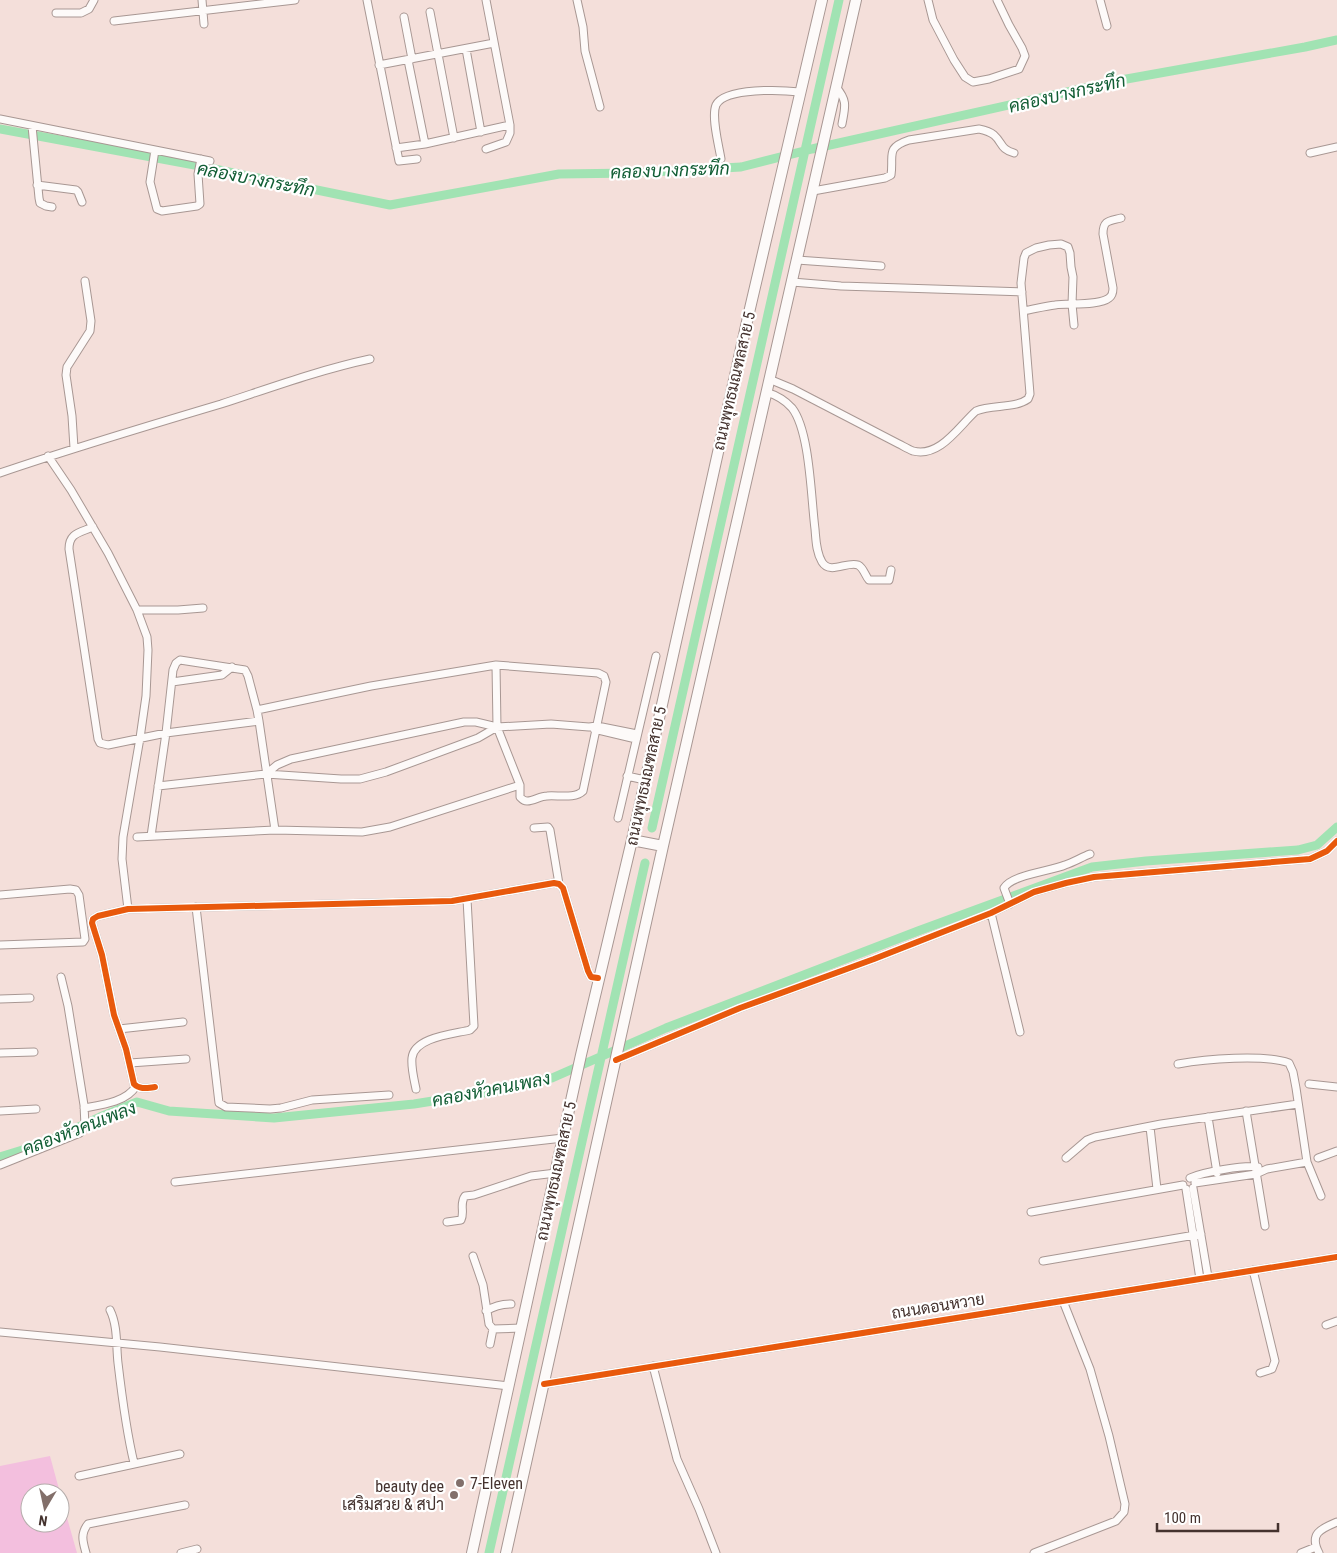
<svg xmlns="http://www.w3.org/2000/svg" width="1337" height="1553" font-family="'Roboto Condensed',Sarabun,sans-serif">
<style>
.green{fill:#f3bfde}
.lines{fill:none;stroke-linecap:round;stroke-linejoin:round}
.canal{stroke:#a1e3b3;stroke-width:9}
.street-casing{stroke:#a89793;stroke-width:9}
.secondary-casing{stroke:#a89793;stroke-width:12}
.street{stroke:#fdfaf9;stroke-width:7}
.secondary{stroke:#fdfaf9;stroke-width:10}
.cycleway-casing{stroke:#fff;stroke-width:9}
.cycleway{stroke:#e8590c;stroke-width:6}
.poi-dot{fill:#826f6a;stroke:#fff;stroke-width:2}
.labels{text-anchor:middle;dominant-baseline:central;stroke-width:4.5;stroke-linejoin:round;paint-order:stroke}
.street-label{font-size:16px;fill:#44322e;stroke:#fff}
.poi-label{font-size:16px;fill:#44322e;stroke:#fff;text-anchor:start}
.water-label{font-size:18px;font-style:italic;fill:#115d34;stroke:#fff}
</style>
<rect width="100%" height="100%" fill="#f4dfda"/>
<path class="green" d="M50 1456 60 1493H30V1523H60V1493L77 1553H0V1466Z"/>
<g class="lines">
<path class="canal" d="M0 129 200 166 390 205 559 174 634 173 741 167 812 149 1121 80 1305 47 1337 40
M652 828 839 0
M0 1157 42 1144 100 1117 137 1102 169 1111 274 1118 414 1104 508 1089 552 1078 666 1028 918 931 1092 867 1146 861 1298 850 1317 845 1337 827
M489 1553 645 863"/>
<defs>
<path id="street" d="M202 0 204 24
M367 0 399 161 417 159
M577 0 583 27 585 51 600 107
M928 0 933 20 954 60 965 77 973 82 989 79 1019 69 1025 56 1022 48 1009 25 997 0
M1100 0 1107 26
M430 12 454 138
M56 13H81L89 9 94 0
M404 17 412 59
M114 21 295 0
M466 49 481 132
M408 60 425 144
M379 65 494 43
M836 87C848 101 845 107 842 124
M0 119 210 161
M32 126 39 198 40 203 46 206 52 207
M396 148 425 144 510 125 486 0
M486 149 506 142 510 133V125
M155 150 150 182 157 209 162 211 197 206 200 204 198 174 201 159
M1310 153 1337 147
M721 159C719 146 711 117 716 105 725 87 783 90 800 92
M37 185 76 190 78 192 82 202
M813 191 885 178 891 175C894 155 885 148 909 140L979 129C984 130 989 131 994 135 1003 143 1000 149 1014 153
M797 260 881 266
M792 282 841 286 1022 292
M1024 311C1035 309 1045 306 1055 305 1068 303 1099 306 1109 298 1112 296 1113 292 1113 288L1103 234C1103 220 1109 221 1121 218
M769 379 793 389 899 444C903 446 908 449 913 451 940 458 959 426 976 411 992 404 1014 409 1028 399L1030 394 1021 283 1024 258 1026 253 1036 248 1049 245 1061 244 1068 247 1070 253 1071 267 1073 277 1072 304 1074 325
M766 392C776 395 785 400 792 408 810 431 811 498 815 529 816 540 816 552 822 562 830 575 847 561 858 565 864 568 865 576 869 580H889L891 570
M74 448 72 416 66 375 67 367 90 331 91 321 85 281
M48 456 71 490 108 553 137 610 147 637 148 650 146 696 140 738 123 837 122 859 128 909
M0 473C73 448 147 426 221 404 270 388 319 370 370 359
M93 527C79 533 69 533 69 549L98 739 100 743 108 745 166 733 259 721 275 830
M137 610H178L203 608
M172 682 222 675 232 667
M259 721 257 710 371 686 496 665 598 673 604 676 606 682 583 791C575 799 558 795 547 796 540 796 534 801 527 801 523 801 523 800 520 797V785L497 727 496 665
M594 729 636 739
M266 774 277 765 291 759 464 722H476L497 727 551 724 589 727 597 726 637 734
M627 776 645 780
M158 786 266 774 341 779H360L386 772 478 738 497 727
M618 818 656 656
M534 828 548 827 550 830 559 884
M151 836 166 733 173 670 176 663 180 660 245 670 248 676 257 710
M137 837 275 830 362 832 390 827 520 785
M0 895 70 889 76 890 79 895 85 939 83 942 0 945
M1010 904 1004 888C1011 875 1051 871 1065 865 1074 862 1082 857 1090 854
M196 907 219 1103 226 1107 270 1109 281 1108 312 1100 389 1095
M991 913 1020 1032
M0 999 30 998
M119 1029 183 1022
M0 1053 34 1052
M616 1060 740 1008 874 959 991 913 1034 892 1066 883 1094 877 1310 859 1327 851 1337 841
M130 1063 186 1059
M1178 1064C1205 1059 1264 1054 1289 1063L1293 1072 1296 1088 1307 1162 1321 1196
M1309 1084 1337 1087
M155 1087C147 1088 140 1090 134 1084L126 1049 114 1015 102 955 92 923 93 919 98 916 128 909 452 901 554 883 559 884 563 888 588 971 591 977 598 978
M416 1089C414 1079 411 1068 412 1058 414 1037 454 1034 470 1030L474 1026 467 899
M84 1108C101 1105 127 1102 136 1086
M0 1111 36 1109
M1246 1111 1265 1226
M1208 1117 1217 1173
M1150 1127 1157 1189
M1066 1158 1087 1140 1095 1137 1161 1124 1298 1104
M1318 1158 1337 1151
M0 1165 80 1133 85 1126 84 1105 68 1006 61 977
M1190 1178C1203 1172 1244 1165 1258 1167
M175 1182 563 1138
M1195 1183 1256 1174 1267 1169 1307 1162
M1193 1188 1208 1277
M1186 1189 1200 1279
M1031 1212 1183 1185
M447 1222 461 1220C465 1212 459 1204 465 1196L474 1195 531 1176 556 1173
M473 1256 483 1285 489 1324 493 1329 521 1328
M1043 1261 1201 1234
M1253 1270 1275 1361 1272 1369 1260 1373
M110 1310C118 1326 116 1346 118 1363 122 1397 126 1430 134 1463
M486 1311C494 1306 501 1304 511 1304
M1326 1325 1337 1321
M0 1332 160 1347 509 1386
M490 1344 493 1329
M653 1366 677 1459 699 1509 716 1553
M544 1384 1337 1257
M79 1476 180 1454
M86 1553C83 1542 80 1534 88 1524L185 1505
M181 1553 197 1549
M1034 1553 1116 1521 1124 1512 1125 1504 1109 1436 1090 1369 1063 1301
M1301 1553 1316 1547
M1319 1553C1309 1534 1320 1529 1337 1522"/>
<path id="secondary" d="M632 840 663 846
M472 1553 581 1055 632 840 748 317C772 211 798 106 822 0
M506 1553 663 846 856 0"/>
</defs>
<use href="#street" class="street-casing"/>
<use href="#secondary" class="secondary-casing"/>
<use href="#street" class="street"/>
<use href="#secondary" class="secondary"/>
<defs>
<path id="cycleway" d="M616 1060 740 1008 874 959 991 913 1034 892 1066 883 1094 877 1310 859 1327 851 1337 841
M155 1087C147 1088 140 1090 134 1084L126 1049 114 1015 102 955 92 923 93 919 98 916 128 909 452 901 554 883 559 884 563 888 588 971 591 977 598 978
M544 1384 1337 1257"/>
</defs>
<use href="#cycleway" class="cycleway-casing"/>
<use href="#cycleway" class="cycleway"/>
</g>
<g class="poi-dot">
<circle cx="460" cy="1483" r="5"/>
<circle cx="454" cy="1495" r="5"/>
</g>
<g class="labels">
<g class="street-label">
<text transform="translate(734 381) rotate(-77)">ถนนพุทธมณฑลสาย 5</text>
<text transform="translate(646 776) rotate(-78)">ถนนพุทธมณฑลสาย 5</text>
<text transform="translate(556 1171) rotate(-78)">ถนนพุทธมณฑลสาย 5</text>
<text transform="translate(938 1306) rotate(-9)">ถนนดอนหวาย</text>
</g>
<g class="poi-label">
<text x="470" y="1483">7-Eleven</text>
<text x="444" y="1486" text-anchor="end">beauty dee<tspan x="444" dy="18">เสริมสวย &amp; สปา</tspan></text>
</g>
<g class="water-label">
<text transform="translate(1067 93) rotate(-13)">คลองบางกระทึก</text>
<text transform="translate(670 170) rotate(-2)">คลองบางกระทึก</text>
<text transform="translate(256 179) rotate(11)">คลองบางกระทึก</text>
<text transform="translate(491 1089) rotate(-11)">คลองหัวคนเพลง</text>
<text transform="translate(79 1128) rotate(-21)">คลองหัวคนเพลง</text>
</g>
</g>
<g transform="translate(45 1508) rotate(189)"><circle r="24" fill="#ffffff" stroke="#b4adab"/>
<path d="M0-4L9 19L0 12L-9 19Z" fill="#826f6a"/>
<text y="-8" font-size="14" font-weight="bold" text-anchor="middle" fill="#44322e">N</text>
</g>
<path d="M1157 1523v8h121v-8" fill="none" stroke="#44322e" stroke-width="2.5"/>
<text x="1164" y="1523" font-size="15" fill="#44322e" stroke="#ffffff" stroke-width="4" paint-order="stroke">100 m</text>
</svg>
